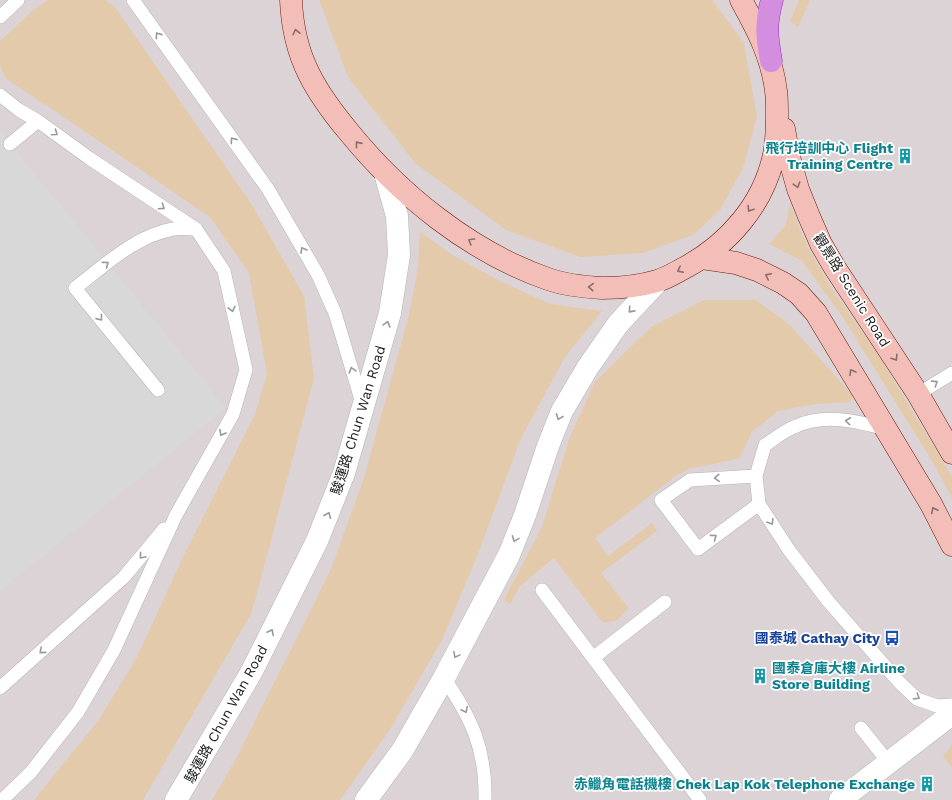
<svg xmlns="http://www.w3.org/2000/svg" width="952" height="800" font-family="'Work Sans','Noto Sans TC',sans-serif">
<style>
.airport{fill:#dbd3d5}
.grass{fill:#e3caab}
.parking{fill:#d8d8d8}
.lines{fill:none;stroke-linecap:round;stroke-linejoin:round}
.service-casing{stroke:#b5b5b5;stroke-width:14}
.minor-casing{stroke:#b5b5b5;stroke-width:23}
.tertiary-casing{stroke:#b5b5b5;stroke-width:23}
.secondary-casing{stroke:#691b0d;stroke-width:23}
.motorway-casing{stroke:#9b30c9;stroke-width:23}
.service{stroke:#fff;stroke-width:13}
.minor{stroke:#fff;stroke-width:22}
.tertiary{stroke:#fff;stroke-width:22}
.secondary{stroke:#f4beb8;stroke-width:22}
.motorway{stroke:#d38edf;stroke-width:22}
.oneway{stroke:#886d6a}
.oneway2{stroke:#999}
.labels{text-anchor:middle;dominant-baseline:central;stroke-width:3.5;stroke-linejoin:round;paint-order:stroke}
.culture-label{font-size:14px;font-weight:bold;fill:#0d838f;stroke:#fff;text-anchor:end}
.street-label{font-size:14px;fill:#1c1c1c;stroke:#fff}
.transit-label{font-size:14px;font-weight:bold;fill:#164399;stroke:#fff;text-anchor:end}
</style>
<rect width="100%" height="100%" fill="#ece2e5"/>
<path class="airport" d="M0 0H952V800H0Z"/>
<path class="grass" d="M48 0H105L115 7 252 205 304 296 314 378 252 612 143 800H34L98 721 137 657 184 555 255 414 267 374 249 273 210 217 49 107 6 79 0 66V41L38 6Z
M320 0H712L744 43 757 117 743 168 720 210 693 235 643 253 580 257 506 230 415 163 348 77 320 2Z
M799 0H810L798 27 790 21Z
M790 204 808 248 834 292 879 356 952 477V498L934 464 842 316 802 261 769 244 786 225Z
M420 232 454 256 502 282 550 304 602 311 565 357 521 438 478 554 442 640 389 731 340 800H212L233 764 300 632 331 569 364 478 409 315 418 267Z
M704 300H756L790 325 853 396 850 402 815 404 778 411 752 432 740 458 689 469 677 475 595 538 608 556 652 523 657 531 601 573 628 608 618 620 603 623 554 558 520 586 510 604 504 600 542 527 569 439 595 382 651 327Z
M952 745V768L943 756Z"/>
<path class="parking" d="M0 131 226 408 0 591Z"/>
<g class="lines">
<defs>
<path id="service" d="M133 0 268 189 318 275 335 313 362 403
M0 17 18 0
M0 95 19 110 38 121 89 158 196 229 224 271 246 370 233 414 176 515 114 650 78 712 31 772 2 800
M10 144 38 121
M158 390 75 288C105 265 135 236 173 229 180 228 188 229 195 229
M918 394 952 373
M886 429C856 421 824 413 794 427 784 431 774 439 765 445L756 476 759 504 789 550 828 601 899 682 917 699 937 706 952 705
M756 476 690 480 661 500 698 549 759 504
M542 590 700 800
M593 658 665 602
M444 678C472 719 486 749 485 800
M0 688 124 577 164 529
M861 728 889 763"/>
<path id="minor" d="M840 800 952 714"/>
<path id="tertiary" d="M176 800 252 671 317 541 344 473 390 313 399 255 397 216 385 173
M366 800 402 751 444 678 509 555 525 515 548 446 562 411 588 367 618 324 658 281"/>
<path id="secondary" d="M291 0C292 25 298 52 309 74 319 94 333 113 348 131 399 194 470 252 548 279 565 285 584 287 602 288 620 288 640 286 657 281 668 278 678 271 688 266 729 243 762 205 773 159 777 144 777 127 777 112 777 105 777 98 776 91 772 57 757 29 741 0
M784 129 789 157 798 189 808 214 821 244 835 268 918 394 952 453
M702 258 736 263 757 270 783 283 799 294 816 313 931 504 952 545"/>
<path id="motorway" d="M771 61C767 37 765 25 772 0"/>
</defs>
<use href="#service" class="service-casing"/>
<use href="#minor" class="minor-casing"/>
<use href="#tertiary" class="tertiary-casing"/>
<use href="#secondary" class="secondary-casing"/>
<use href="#motorway" class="motorway-casing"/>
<use href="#service" class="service"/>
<use href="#minor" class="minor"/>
<use href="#tertiary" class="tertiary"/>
<use href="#secondary" class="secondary"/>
<use href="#motorway" class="motorway"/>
</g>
<defs><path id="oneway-chevron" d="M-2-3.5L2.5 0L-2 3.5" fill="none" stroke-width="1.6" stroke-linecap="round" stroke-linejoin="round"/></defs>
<g class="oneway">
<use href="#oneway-chevron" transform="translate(296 32) rotate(-103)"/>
<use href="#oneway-chevron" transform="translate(358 144) rotate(-129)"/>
<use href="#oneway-chevron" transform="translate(797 185) rotate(73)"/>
<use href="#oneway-chevron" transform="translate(750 209) rotate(122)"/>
<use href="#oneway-chevron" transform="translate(471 241) rotate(-149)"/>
<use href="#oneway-chevron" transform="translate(680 270) rotate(153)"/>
<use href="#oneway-chevron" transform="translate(768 276) rotate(-154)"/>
<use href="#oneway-chevron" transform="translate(591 287) rotate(-176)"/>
<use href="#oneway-chevron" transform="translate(895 358) rotate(57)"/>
<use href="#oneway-chevron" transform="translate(852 372) rotate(-121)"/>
<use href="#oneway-chevron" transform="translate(934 510) rotate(-117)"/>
</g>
<g class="oneway2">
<use href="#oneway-chevron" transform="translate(158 35) rotate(-125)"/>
<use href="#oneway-chevron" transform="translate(55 133) rotate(35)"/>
<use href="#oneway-chevron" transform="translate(233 140) rotate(-125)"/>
<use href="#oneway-chevron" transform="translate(162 207) rotate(34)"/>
<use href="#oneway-chevron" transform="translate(303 250) rotate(-120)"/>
<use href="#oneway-chevron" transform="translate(106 264) rotate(-37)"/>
<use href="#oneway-chevron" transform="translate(232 309) rotate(77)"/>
<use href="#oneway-chevron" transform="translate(631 310) rotate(132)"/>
<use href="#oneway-chevron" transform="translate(100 318) rotate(51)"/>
<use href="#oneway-chevron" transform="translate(387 324) rotate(-74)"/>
<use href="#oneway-chevron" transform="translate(352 370) rotate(-106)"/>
<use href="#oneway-chevron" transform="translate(935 383) rotate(-33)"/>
<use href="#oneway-chevron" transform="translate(559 417) rotate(112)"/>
<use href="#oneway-chevron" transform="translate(848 421) rotate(-174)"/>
<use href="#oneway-chevron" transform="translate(222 433) rotate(119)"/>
<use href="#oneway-chevron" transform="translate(717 478) rotate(176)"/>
<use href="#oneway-chevron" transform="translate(328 515) rotate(-68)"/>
<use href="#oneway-chevron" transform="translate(771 522) rotate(58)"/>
<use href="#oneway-chevron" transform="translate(714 537) rotate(-37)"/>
<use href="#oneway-chevron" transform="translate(515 539) rotate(111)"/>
<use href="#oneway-chevron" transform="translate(142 556) rotate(130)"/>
<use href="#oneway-chevron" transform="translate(271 632) rotate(-63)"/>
<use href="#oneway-chevron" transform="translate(42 651) rotate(139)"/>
<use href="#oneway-chevron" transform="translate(456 655) rotate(118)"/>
<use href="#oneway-chevron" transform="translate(917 697) rotate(32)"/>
<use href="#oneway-chevron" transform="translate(465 710) rotate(63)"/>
</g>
<defs>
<symbol id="building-bare" viewBox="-9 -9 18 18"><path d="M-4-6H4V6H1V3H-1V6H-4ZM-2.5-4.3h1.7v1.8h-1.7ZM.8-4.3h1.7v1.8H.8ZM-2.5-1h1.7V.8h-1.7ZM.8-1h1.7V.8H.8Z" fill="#0f9aa8" stroke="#fff" stroke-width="2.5" paint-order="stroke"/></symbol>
<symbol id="bus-bare" viewBox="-9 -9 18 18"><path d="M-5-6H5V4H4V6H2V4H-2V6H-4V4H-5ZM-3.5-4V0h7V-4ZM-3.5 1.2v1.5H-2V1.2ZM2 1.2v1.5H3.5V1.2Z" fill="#1a4fb4" stroke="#fff" stroke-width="2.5" paint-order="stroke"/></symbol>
</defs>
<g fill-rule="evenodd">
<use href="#building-bare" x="894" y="145" width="22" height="22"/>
<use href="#bus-bare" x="881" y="627" width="22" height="22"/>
<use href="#building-bare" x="749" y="665" width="22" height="22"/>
<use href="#building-bare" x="916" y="773" width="22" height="22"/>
</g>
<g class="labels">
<g class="culture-label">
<text x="893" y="148">飛行培訓中心 Flight<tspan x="893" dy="16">Training Centre</tspan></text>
<text x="772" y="668" text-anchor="start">國泰倉庫大樓 Airline<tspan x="772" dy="16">Store Building</tspan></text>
<text x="915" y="784">赤鱲角電話機樓 Chek Lap Kok Telephone Exchange</text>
</g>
<g class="street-label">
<text transform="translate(852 290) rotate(58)">觀景路 Scenic Road</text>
<text transform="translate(358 420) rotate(-73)">駿運路 Chun Wan Road</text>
<text transform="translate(226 714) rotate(-61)">駿運路 Chun Wan Road</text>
</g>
<g class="transit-label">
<text x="880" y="638">國泰城 Cathay City</text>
</g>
</g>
</svg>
